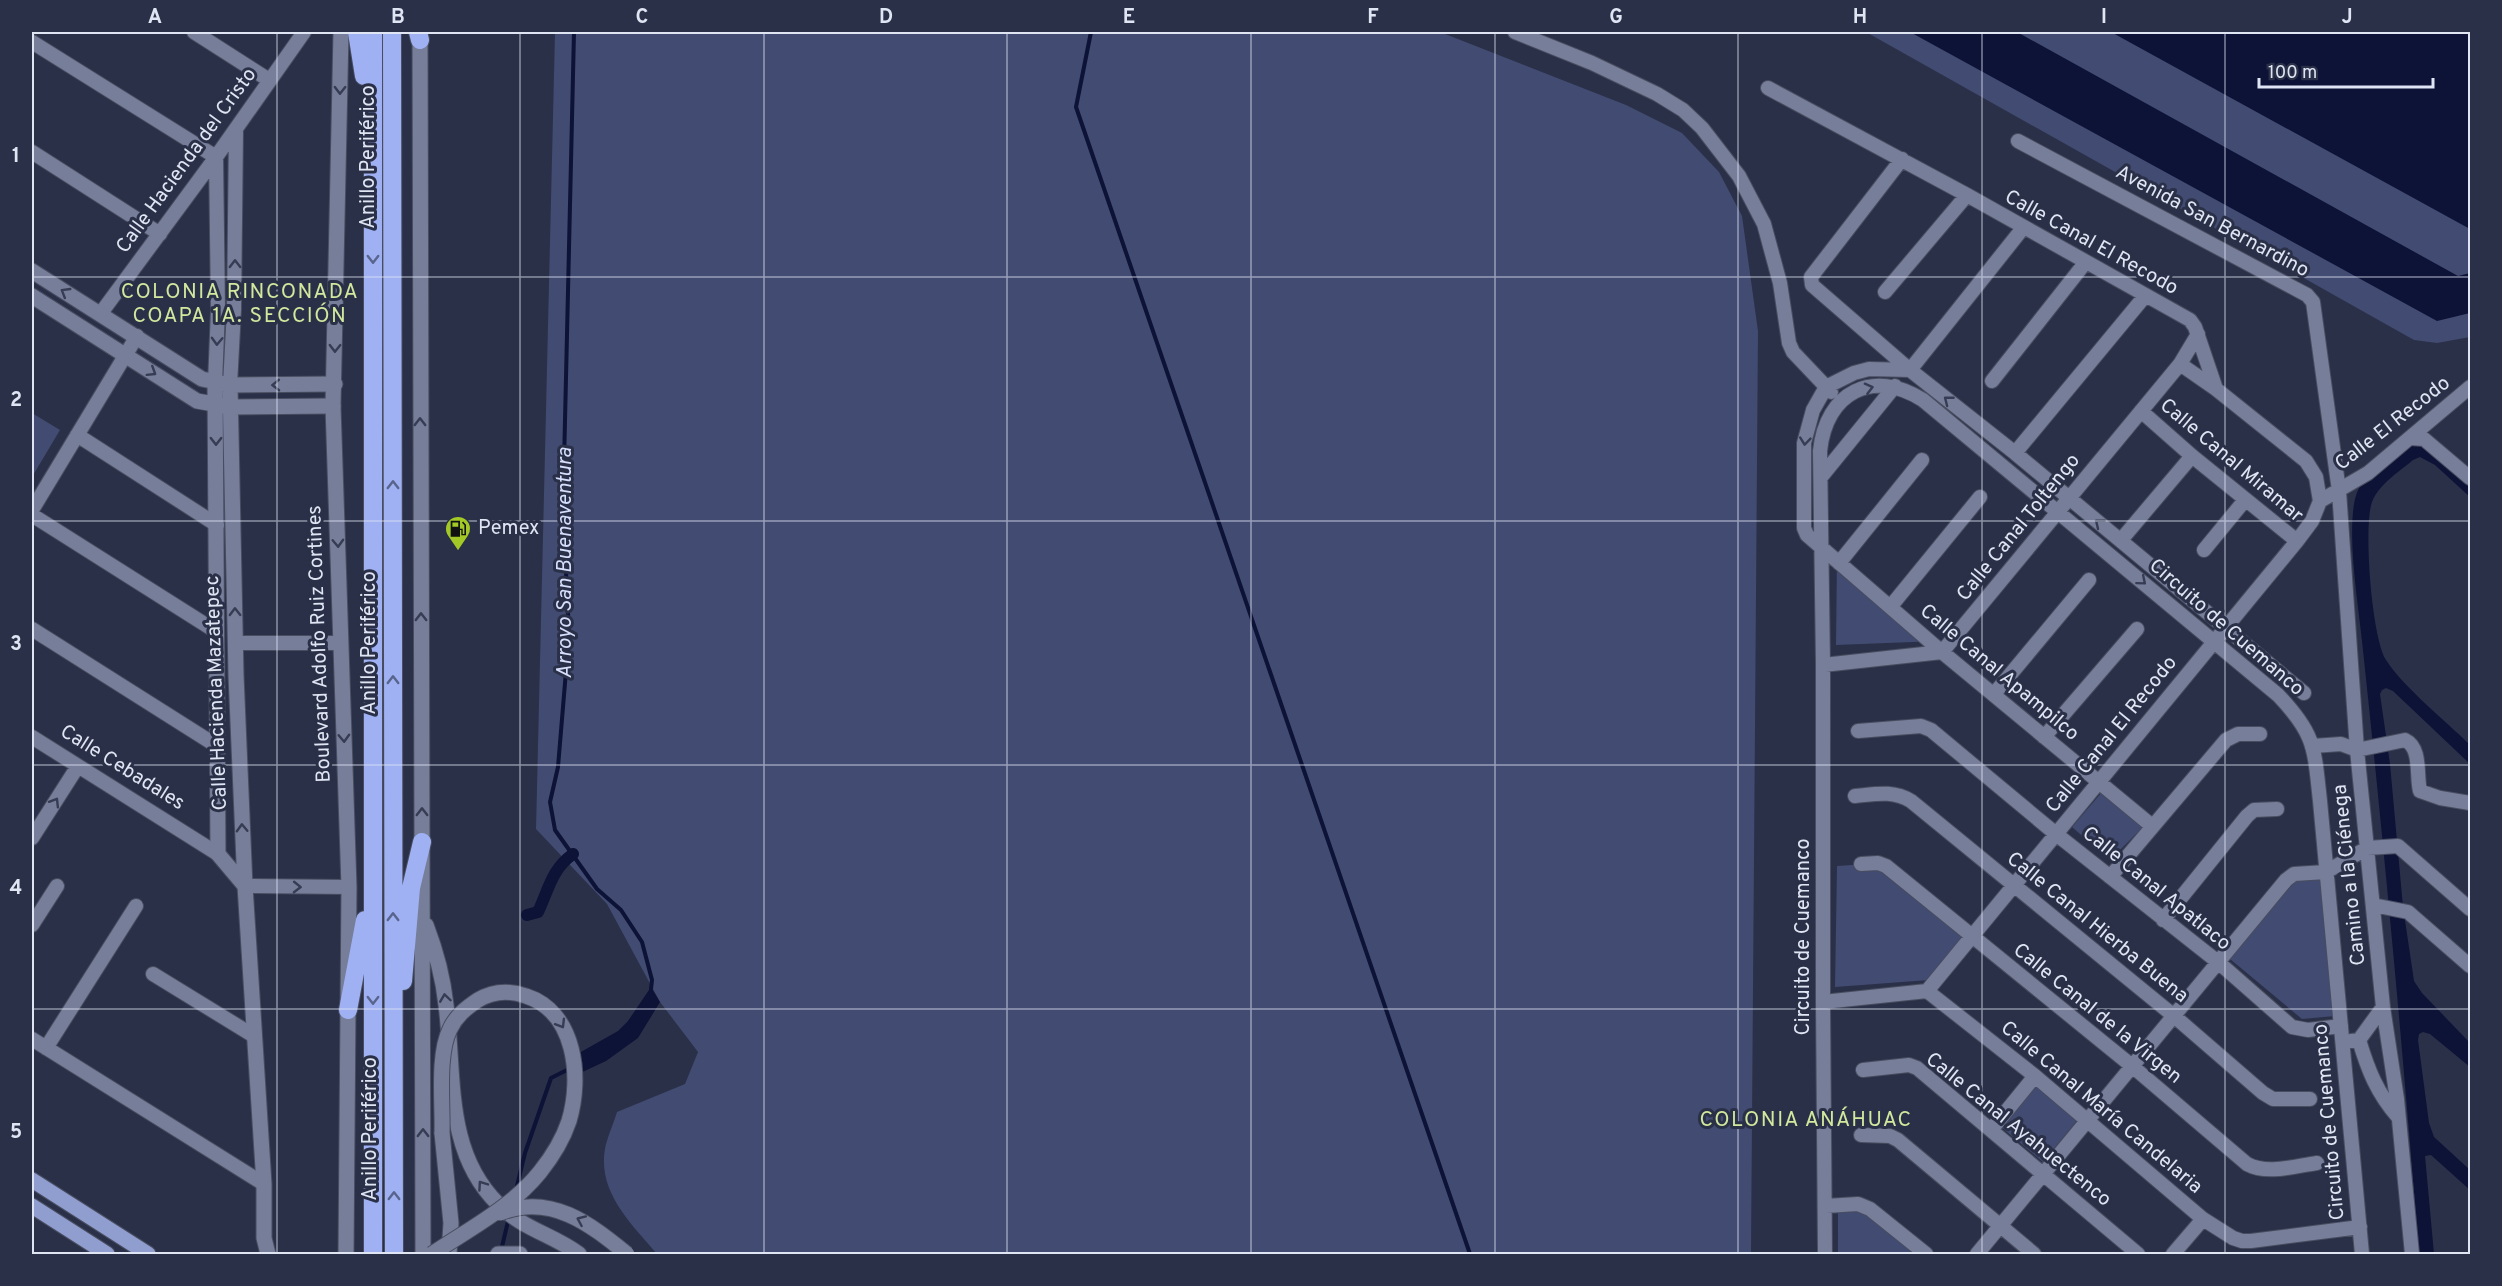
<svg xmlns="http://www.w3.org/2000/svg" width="2502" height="1286" font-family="Overpass,sans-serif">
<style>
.green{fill:#424b71}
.water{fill:#0d1237}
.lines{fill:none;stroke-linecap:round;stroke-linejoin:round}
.stream{stroke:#0d1237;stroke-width:4}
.canal{stroke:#0d1237;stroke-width:12}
.minor-casing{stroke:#484d60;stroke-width:16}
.tertiary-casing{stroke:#484d60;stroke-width:17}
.secondary-casing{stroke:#484d60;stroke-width:17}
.primary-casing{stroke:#484d60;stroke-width:17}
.motorway-casing{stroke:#484d60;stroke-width:20}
.minor{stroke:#777e99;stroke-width:14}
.tertiary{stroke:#777e99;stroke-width:15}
.secondary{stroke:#777e99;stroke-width:15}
.primary{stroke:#8f9dcf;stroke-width:15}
.motorway{stroke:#9fb1f3;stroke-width:18}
.secondary-bridge-casing{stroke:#484d60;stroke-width:17;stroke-linecap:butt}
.secondary-bridge{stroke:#777e99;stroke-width:15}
.oneway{stroke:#363c53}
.oneway2{stroke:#59648c}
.grid{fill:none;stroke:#e0e5f4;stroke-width:1.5;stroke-opacity:0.55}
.labels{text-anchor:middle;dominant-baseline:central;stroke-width:6;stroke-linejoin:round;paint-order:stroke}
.street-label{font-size:20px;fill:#e0e5f4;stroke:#2a3047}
.poi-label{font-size:20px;fill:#e0e5f4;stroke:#2a3047;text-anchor:start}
.neighbourhood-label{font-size:21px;letter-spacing:1.5px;fill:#d1e89e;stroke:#2a3047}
.water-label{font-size:21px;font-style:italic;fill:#d5defb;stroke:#2a3047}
.neatline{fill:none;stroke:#e0e5f4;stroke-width:2}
.grid-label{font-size:20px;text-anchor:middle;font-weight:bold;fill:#e0e5f4}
</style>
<rect width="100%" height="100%" fill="#2a3047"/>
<path class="green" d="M555 32H1440L1626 105 1682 133 1719 172 1742 216 1758 331 1751 1254H657C630 1222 595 1190 606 1144 609 1133 614 1122 617 1112L685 1084 698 1052 660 1002 607 904 536 829Z
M1866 32H2470V337L2437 343 2414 340Z
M32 413 60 430 32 477Z
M1837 555 1939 641 1836 645Z
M2103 791 2143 827 2110 860 2072 827Z
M1882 863 1966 936 1929 980 1835 987 1837 866Z
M2322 871 2335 1016 2302 1019 2230 959 2299 876Z
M2040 1077 2083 1113 2043 1162 2000 1126Z
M1865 1211 1919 1254H1838V1212Z"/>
<path class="water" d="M1910 32H2017L2458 276 2470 273V313L2437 321Z
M2111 32H2470V229Z
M2416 444 2423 446 2470 482V497L2435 465 2420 457 2413 460C2399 472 2379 484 2372 502 2363 527 2372 639 2386 660 2404 688 2446 721 2470 745V764L2393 691 2386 688 2382 690 2380 694 2390 764 2403 907 2414 981 2422 993 2470 1043V1067L2430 1034 2423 1032 2419 1034 2418 1040 2429 1123 2434 1137 2470 1170V1190L2431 1155 2425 1156 2434 1254H2419C2403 1050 2384 845 2362 641 2359 608 2342 510 2361 485L2410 445Z
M651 987 660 1002 638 1038 606 1061 576 1075 572 1057 618 1031 628 1021Z"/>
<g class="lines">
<path class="stream" d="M574 32 563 507 569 635 558 767 550 802 555 830 597 889 621 910 642 942 652 980 651 989
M1091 32 1076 107 1470 1254
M516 1190 525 1153 551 1078 571 1068
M501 1251 509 1217"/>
<path class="canal" d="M527 915 538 912C549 889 551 870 573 854"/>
<defs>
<path id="minor" d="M194 32 269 80
M1515 32 1592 63 1657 94 1683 110 1702 128 1739 176 1764 224 1780 283 1789 343 1793 352 1831 392
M32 42 216 157 218 310 215 383
M1768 88 1967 195 2190 320 2195 327 2216 389 2306 461 2316 477 2320 501
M2018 141 2307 295 2313 302 2339 491 2357 750 2383 1007 2397 1099 2412 1254
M32 152 160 234
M1902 159 1811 277 1812 285 1910 370 2023 228
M1885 292 1967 195
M101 313 216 157 304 32
M2180 364 2216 389
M1992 381 2085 263
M230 385 234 310 236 130
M2141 411 2192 456 2297 541
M77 435 217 525
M2410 438 2424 439 2470 478
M2015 453 2145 296
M1821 477 1895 386
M32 510 137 336
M32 515 217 632
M2121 540 2192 456
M2204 550 2245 500
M1839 563 1922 460
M1891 606 1980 497
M32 629 217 746
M235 643H340
M1823 665 1942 652 2180 364 2198 334
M1994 694 2089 580
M1858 731 1921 726 1931 730 2056 834 2218 962 2292 1027 2308 1030 2341 1026
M32 737 218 854
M2044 737 2137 629
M2313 746 2341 744 2357 750 2405 740C2422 748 2416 776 2420 791L2440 798 2470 803
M1855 796C1876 794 1893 790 1911 801L2174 1016 2263 1093 2273 1099H2310
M2152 826 1942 652 1807 535 1804 528V443L1813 410 1826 387 1854 373 1869 369 1910 370 2015 453 2304 693
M32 838 78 766
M1861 864 1878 863 1886 866 2132 1066 2247 1164C2267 1175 2295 1166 2317 1163
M2110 877 2226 740 2238 734H2260
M245 886 349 887
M2373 905 2408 912 2470 966
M2163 920 2247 816 2254 810 2277 809
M32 925 57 886
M153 974 254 1036
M1927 991 2297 541 2312 521 2320 501 2368 473 2470 387
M1823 1002 1927 991 2035 1076 2203 1219 2233 1238 2242 1241H2251L2360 1227
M32 1039 264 1184
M2359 1040C2368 1070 2377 1093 2398 1117
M2351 1041 2359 1040 2383 1007
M46 1048 136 906
M1863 1070 1909 1065 1917 1068 2138 1254
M1991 1130 2035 1076
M1861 1135 1890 1136 1898 1140 2034 1254
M1826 1206 1858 1204 1870 1209 1926 1254
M1825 1254 1823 1002V665L1820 451C1826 392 1873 368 1923 400L2278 695C2316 735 2314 748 2320 801L2362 1254
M1977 1254 2286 880 2294 874 2326 872 2367 848 2398 846 2470 909
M2173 1254 2203 1219"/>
<path id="tertiary" d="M32 271 202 379 230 385 335 384
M32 296 197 401 231 407 333 406
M215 383 218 854 245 886
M230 385 236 675 245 886 264 1184V1238L268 1254"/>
<path id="secondary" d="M341 32 333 406 349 887 346 1254
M420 32 423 1254
M426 925C436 951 443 977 446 1005 455 1074 444 1151 498 1204 524 1230 552 1234 579 1254
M442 1133 451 1223 449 1254
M498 1254H520"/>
<path id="primary" d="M32 1180 148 1254
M32 1206 107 1254"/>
<path id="motorway" d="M357 32 364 76
M373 32V1254
M392 32 394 1254
M418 32 420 40
M403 981 411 888 422 842
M348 1010 365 920"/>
</defs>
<use href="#minor" class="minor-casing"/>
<use href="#tertiary" class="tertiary-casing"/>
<use href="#secondary" class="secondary-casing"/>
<use href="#primary" class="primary-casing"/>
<use href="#motorway" class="motorway-casing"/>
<use href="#minor" class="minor"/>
<use href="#tertiary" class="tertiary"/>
<use href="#secondary" class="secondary"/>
<use href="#primary" class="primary"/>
<use href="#motorway" class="motorway"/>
<defs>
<path id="secondary-bridge" d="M500 1213C551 1193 590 1224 627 1254
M432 1254C469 1229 512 1207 540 1172 552 1157 563 1139 569 1121 582 1078 576 1012 526 996 509 990 493 991 478 1000 466 1008 456 1016 450 1029 437 1055 443 1104 442 1133"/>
</defs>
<use href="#secondary-bridge" class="secondary-bridge-casing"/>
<use href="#secondary-bridge" class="secondary-bridge"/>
</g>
<defs><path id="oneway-chevron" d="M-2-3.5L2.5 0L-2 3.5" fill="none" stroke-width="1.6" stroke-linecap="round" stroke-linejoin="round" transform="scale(1.5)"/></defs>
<g class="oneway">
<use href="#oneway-chevron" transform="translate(340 90) rotate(91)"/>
<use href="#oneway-chevron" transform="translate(235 264) rotate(-90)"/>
<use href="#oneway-chevron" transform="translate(65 292) rotate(-149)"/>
<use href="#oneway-chevron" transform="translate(217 341) rotate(92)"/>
<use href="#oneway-chevron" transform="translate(335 348) rotate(91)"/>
<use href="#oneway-chevron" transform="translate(152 372) rotate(32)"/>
<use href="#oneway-chevron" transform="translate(276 385) rotate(179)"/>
<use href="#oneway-chevron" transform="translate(1869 388) rotate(-14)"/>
<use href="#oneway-chevron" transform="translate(1948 400) rotate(-142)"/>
<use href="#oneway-chevron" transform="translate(420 422) rotate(-90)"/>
<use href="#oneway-chevron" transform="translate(216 441) rotate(90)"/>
<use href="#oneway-chevron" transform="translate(1805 441) rotate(96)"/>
<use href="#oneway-chevron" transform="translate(2099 523) rotate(-141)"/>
<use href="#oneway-chevron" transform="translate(338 543) rotate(88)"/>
<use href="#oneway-chevron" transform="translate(2142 581) rotate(40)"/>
<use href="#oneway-chevron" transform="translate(235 612) rotate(-91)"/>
<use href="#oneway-chevron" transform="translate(421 617) rotate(-90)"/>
<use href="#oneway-chevron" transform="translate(344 738) rotate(88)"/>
<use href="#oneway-chevron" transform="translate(55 802) rotate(-58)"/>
<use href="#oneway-chevron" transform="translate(422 812) rotate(-90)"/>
<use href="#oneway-chevron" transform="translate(242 828) rotate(-92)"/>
<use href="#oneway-chevron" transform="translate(297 887) rotate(1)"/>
<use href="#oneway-chevron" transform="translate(445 998) rotate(-98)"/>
<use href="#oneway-chevron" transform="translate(561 1024) rotate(59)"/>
<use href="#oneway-chevron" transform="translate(423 1133) rotate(-90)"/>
<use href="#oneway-chevron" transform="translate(482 1185) rotate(-125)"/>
<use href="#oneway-chevron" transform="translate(581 1220) rotate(-156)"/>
</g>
<g class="oneway2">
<use href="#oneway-chevron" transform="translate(373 259) rotate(90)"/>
<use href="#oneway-chevron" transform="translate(393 485) rotate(-90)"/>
<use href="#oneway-chevron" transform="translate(393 680) rotate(-90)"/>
<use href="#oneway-chevron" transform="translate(393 917) rotate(-90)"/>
<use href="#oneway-chevron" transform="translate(373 1000) rotate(90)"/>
<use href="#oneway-chevron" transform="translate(394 1196) rotate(-90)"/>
</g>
<path class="grid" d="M277 32V1254M520 32V1254M764 32V1254M1007 32V1254M1251 32V1254M1495 32V1254M1738 32V1254M1982 32V1254M2225 32V1254M32 277H2470M32 521H2470M32 765H2470M32 1009H2470"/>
<defs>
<symbol id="fuel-pin" viewBox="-11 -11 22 30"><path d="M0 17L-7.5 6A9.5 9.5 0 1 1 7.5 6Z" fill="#a3c926" stroke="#2a3047"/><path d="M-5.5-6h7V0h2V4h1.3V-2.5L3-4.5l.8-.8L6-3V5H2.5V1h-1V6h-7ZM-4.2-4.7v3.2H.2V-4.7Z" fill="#111"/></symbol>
</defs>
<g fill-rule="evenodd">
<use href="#fuel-pin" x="443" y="514" width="30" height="40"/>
</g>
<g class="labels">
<g class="street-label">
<text transform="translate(369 157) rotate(-90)">Anillo Periférico</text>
<text transform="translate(187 161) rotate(-54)">Calle Hacienda del Cristo</text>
<text transform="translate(2212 222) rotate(28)">Avenida San Bernardino</text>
<text transform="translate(2091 243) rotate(29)">Calle Canal El Recodo</text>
<text transform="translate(2393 424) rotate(-38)">Calle El Recodo</text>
<text transform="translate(2231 461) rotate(40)">Calle Canal Miramar</text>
<text transform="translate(2019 528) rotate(-51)">Calle Canal Toltengo</text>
<text transform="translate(2226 628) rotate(41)">Circuito de Cuemanco</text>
<text transform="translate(370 643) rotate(-90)">Anillo Periférico</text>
<text transform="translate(320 644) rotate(-92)">Boulevard Adolfo Ruiz Cortines</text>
<text transform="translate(1999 673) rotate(40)">Calle Canal Apampilco</text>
<text transform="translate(217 693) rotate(-92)">Calle Hacienda Mazatepec</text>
<text transform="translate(2112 735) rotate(-51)">Calle Canal El Recodo</text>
<text transform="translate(122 768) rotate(32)">Calle Cebadales</text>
<text transform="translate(2350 875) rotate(-96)">Camino a la Ciénega</text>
<text transform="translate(2156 889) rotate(39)">Calle Canal Apatlaco</text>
<text transform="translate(2097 928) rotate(39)">Calle Canal Hierba Buena</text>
<text transform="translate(1804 937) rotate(-90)">Circuito de Cuemanco</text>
<text transform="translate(2097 1014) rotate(39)">Calle Canal de la Virgen</text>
<text transform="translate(2101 1108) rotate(40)">Calle Canal María Candelaria</text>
<text transform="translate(2330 1122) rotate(-95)">Circuito de Cuemanco</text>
<text transform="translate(371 1129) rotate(-90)">Anillo Periférico</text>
<text transform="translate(2018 1130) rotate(39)">Calle Canal Ayahuectenco</text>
</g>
<g class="poi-label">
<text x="478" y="529">Pemex</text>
</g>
<g class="neighbourhood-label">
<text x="240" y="292">COLONIA RINCONADA<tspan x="240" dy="24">COAPA 1A. SECCIÓN</tspan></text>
<text x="1806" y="1120">COLONIA ANÁHUAC</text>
</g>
<g class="water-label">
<text transform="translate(565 563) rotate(-90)">Arroyo San Buenaventura</text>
</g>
</g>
<rect width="2502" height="1286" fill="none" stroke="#2a3047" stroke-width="66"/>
<path d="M2259 78v9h174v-9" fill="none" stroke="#e0e5f4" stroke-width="3"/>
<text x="2268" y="78" font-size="18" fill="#e0e5f4" stroke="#2a3047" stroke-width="4.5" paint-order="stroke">100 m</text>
<rect x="33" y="33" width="2436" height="1220" class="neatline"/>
<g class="grid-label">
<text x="155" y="23">A</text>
<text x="398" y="23">B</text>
<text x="642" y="23">C</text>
<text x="886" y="23">D</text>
<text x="1129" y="23">E</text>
<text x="1373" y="23">F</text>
<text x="1616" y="23">G</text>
<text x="1860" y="23">H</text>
<text x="2104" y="23">I</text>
<text x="2347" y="23">J</text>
<text x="16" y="162">1</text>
<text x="16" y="406">2</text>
<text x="16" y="650">3</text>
<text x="16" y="894">4</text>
<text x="16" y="1138">5</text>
</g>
</svg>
